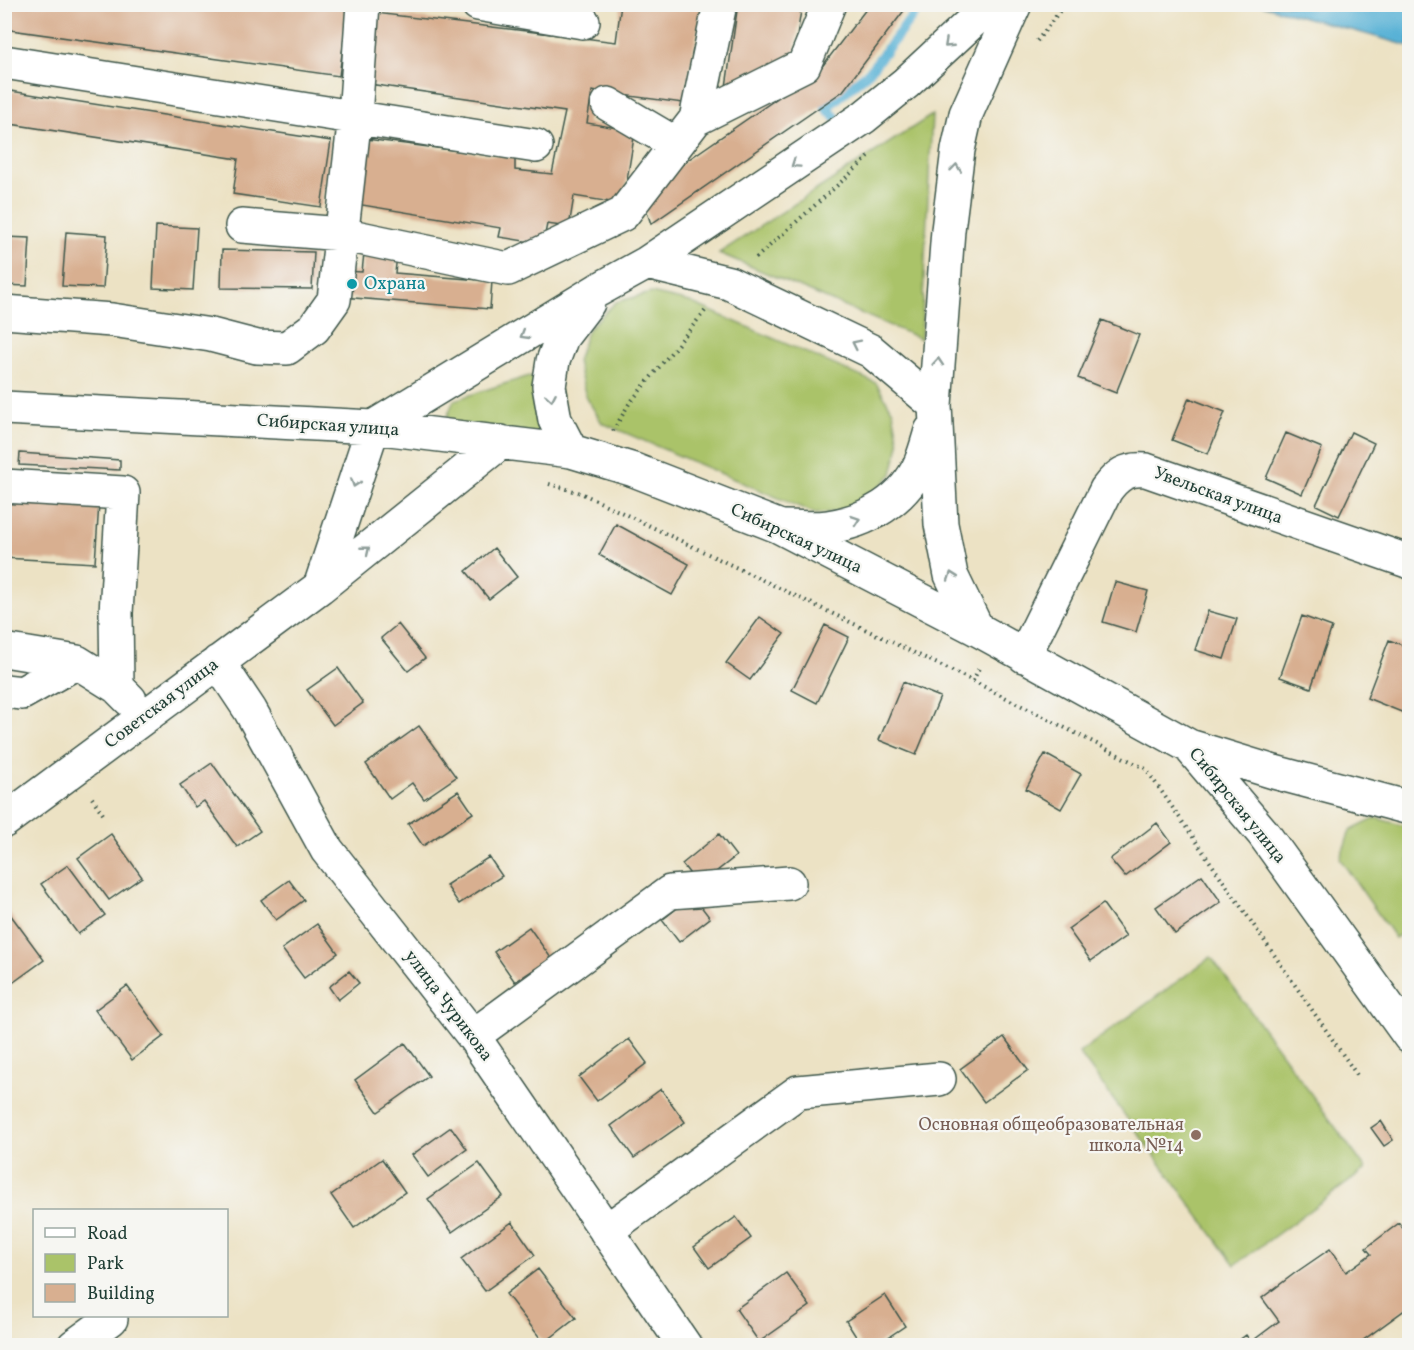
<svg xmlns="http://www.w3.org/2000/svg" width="1414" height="1350" font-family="Vollkorn,serif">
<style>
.green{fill:#aac369;stroke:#64804e;stroke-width:1.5}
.water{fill:#57b1d5;stroke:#3b7784;stroke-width:1.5}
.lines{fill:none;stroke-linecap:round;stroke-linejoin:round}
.stream{stroke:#57b1d5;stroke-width:10}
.building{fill:#d8af90}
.minor-casing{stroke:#3e564a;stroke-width:36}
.path{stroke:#3e564a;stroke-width:4;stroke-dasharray:1.5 4.5;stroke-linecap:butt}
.minor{stroke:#fff;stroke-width:33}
.oneway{stroke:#8f9e9a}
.culture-dot{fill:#0f9aa8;stroke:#f6f6f2;stroke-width:2}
.education-dot{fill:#8d6e63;stroke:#f6f6f2;stroke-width:2}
.labels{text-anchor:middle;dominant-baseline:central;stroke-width:4.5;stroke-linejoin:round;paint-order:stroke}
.culture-label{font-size:18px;fill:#0d838f;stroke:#f6f6f2;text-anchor:start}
.street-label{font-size:18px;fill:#1f3d34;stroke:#f6f6f2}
.education-label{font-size:18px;fill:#785e54;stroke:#f6f6f2;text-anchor:end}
</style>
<rect width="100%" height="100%" fill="#f6f6f2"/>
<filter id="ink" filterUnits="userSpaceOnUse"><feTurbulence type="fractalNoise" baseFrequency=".0167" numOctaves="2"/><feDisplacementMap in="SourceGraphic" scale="12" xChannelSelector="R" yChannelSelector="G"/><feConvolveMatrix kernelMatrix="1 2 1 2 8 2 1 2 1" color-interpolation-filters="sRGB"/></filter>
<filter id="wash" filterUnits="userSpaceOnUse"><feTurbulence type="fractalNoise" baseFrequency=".008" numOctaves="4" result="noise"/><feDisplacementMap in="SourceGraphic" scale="24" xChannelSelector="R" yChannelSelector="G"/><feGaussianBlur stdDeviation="1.35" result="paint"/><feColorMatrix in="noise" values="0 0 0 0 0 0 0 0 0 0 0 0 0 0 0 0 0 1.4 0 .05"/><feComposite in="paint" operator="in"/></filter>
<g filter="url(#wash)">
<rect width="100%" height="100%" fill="#ece2c4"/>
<path class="green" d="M932 115 921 339 719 253Z
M651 293 690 302 876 383 893 411 899 444 892 474 868 499 844 511 816 514 602 423 586 397 577 361 588 329 616 302Z
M529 376 542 384 546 429 536 435 460 425 447 417 454 400Z
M1376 818 1409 827V929L1395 938 1340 859 1350 831Z
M1211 957 1366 1169 1235 1265 1079 1053Z"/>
<path class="water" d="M1261 5H1409V46Z"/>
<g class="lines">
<path class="stream" d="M840 122 826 108 869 72 922 4"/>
</g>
<g id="blocks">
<path class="building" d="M621 4H703L683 103 592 91 587 123 635 131 623 204 574 196 569 227 547 224 543 244 499 237 501 228 356 204 366 139 515 158V170L552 174 565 112 369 84 376 13 616 42Z
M738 4H802L794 55 726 87Z
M870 4H909L843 91 651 224 645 206 669 173 821 68Z
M4 5H320L348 9 339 76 4 29Z
M4 90 331 141 321 207 233 194 238 159 4 123Z
M156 226 197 228 193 290 153 288Z
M66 232 107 235 103 288 62 286Z
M4 237 30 238 27 286 4 285Z
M222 250 314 252 312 289 221 288Z
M364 253 397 255 395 273 492 281 490 309 342 297 345 271 362 272Z
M1102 320 1139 335 1116 393 1078 378Z
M1189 398 1225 412 1208 454 1172 440Z
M1351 432 1374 443 1339 516 1316 505Z
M1286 433 1322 448 1302 494 1266 478Z
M20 453 120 460V470L19 465Z
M6 498 99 503 95 563 4 558Z
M616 524 689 564 672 595 599 555Z
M494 548 517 577 489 599 466 571Z
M1115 582 1148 591 1136 632 1103 622Z
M1208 611 1237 619 1224 659 1195 650Z
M1302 616 1332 627 1311 688 1280 677Z
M760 617 784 634 750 680 726 663Z
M398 624 425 658 408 671 381 638Z
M825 625 849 637 817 703 792 690Z
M1389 640 1410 648V699L1404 713 1367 698Z
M338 668 363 703 333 725 307 690Z
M903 682 940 697 916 755 879 740Z
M419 726 456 777 424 799 412 783 390 799 366 764Z
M1045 754 1081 774 1061 809 1026 789Z
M212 763 260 831 237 847 204 801 195 807 180 785Z
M458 791 473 813 423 846 408 824Z
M1157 823 1171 842 1125 877 1110 859Z
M111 834 142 877 109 900 78 858Z
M719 834 736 856 699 885 682 864Z
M489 857 502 876 459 904 446 885Z
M68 865 105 915 78 934 41 884Z
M1202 875 1221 902 1175 934 1156 907Z
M289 880 304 900 276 920 261 900Z
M693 896 710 918 679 942 662 920Z
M1103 904 1126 936 1091 961 1068 929Z
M7 910 44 960 11 984 4 975V912Z
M317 924 338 953 304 978 282 949Z
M529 927 551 958 515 982 494 952Z
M349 971 359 983 338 1000 329 987Z
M127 986 164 1036 132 1060 95 1010Z
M1004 1037 1028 1070 984 1102 960 1069Z
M629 1039 647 1063 597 1101 579 1077Z
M405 1043 429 1076 378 1112 355 1080Z
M661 1089 685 1122 634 1158 611 1126Z
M1381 1121 1393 1140 1384 1146 1371 1128Z
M451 1127 467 1149 428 1177 412 1155Z
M382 1159 405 1192 354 1228 331 1195Z
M479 1163 503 1196 452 1232 428 1199Z
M736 1217 751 1238 709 1268 694 1247Z
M512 1222 535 1255 485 1291 461 1259Z
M1399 1223 1410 1238V1306L1355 1346H1231L1246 1335 1251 1342 1279 1321 1262 1298 1295 1273 1330 1249 1346 1272 1371 1254 1366 1248Z
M538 1269 576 1318 544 1343 506 1294Z
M786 1273 810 1306 759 1342 736 1309Z
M885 1295 905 1326 875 1346H862L846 1321Z"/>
</g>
</g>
<g filter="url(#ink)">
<use href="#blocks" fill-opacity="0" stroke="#3e564a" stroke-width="1.5"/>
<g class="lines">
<defs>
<path id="minor" d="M478 4 583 22
M4 62 536 146
M608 104 676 144
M696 119 804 65 829 4
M242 226 341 234 508 269 623 214 696 119 720 4
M647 263 729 283 871 351 935 405
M4 312 112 320 211 335 257 347 287 348 314 328 334 300 355 116 363 4
M4 408 373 427 571 451 634 470 778 526 977 629 1189 746 1263 833 1410 1037
M571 451 555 420 549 386 553 361 562 337 588 303
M4 486 123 493 116 613 117 687
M785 527C799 527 814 529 827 527 867 522 905 500 921 462 925 452 928 441 931 431
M320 587 373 427 598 290 647 263 864 117 906 83 991 4
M977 629 951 575 941 524 935 405 948 230 958 150 966 114 1015 4
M4 650 77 662 117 687 130 700
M1024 656 1106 490C1117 475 1127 468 1146 470L1410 562
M218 662 250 710 327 850 473 1036 685 1346
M4 691 22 693 77 662
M1189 746 1274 772 1410 808
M4 821 320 587 501 442
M473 1036 670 892 789 883
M606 1231 798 1092 939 1079
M74 1346 111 1319"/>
</defs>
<use href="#minor" class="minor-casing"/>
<path class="path" d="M1037 41 1065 4
M756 258 869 157
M613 431 629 404 705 311
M549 484 581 493 973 681 1146 769 1359 1078
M973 681 979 668
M92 798 105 817"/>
<use href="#minor" class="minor"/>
</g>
<defs><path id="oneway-chevron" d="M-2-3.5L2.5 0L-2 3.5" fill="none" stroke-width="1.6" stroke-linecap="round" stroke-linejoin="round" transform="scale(1.5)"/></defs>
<g class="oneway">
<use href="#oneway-chevron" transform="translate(948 44) rotate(137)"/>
<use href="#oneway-chevron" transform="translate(795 164) rotate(146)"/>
<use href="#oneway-chevron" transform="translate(956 168) rotate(-83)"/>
<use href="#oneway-chevron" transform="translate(524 335) rotate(149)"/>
<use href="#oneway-chevron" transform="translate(856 344) rotate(-154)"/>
<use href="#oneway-chevron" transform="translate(938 362) rotate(-86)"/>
<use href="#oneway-chevron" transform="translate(551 397) rotate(80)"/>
<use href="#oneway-chevron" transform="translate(355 483) rotate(109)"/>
<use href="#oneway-chevron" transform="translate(856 520) rotate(-19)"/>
<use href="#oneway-chevron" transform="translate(366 550) rotate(-39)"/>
<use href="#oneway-chevron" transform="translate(952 576) rotate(-109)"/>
</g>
</g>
<circle class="culture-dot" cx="352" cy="284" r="6"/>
<circle class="education-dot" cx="1196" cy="1135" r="6"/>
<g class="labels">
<g class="culture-label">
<text x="364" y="284">Охрана</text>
</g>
<g class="street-label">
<text transform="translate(328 426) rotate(4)">Сибирская улица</text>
<text transform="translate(1218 496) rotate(20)">Увельская улица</text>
<text transform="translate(796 539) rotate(25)">Сибирская улица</text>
<text transform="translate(162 704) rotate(-37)">Советская улица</text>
<text transform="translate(1237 806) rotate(51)">Сибирская улица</text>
<text transform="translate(448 1006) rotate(53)">улица Чурикова</text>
</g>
<g class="education-label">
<text x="1184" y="1125">Основная общеобразовательная<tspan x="1184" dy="21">школа №14</tspan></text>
</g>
</g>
<rect width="1414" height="1350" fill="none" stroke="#f6f6f2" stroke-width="24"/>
<rect x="33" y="1209" width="195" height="108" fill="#f6f6f2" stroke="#a0aca6" stroke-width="1.5"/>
<rect x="45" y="1228" width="30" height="9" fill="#ffffff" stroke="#a0aca6" stroke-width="1.5"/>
<text x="87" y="1239" font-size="18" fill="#1f3d34">Road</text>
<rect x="45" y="1254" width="30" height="18" fill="#aac369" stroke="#a0aca6" stroke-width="1.5"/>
<text x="87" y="1269" font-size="18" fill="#1f3d34">Park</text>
<rect x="45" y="1284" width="30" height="18" fill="#d8af90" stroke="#a0aca6" stroke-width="1.5"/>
<text x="87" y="1299" font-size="18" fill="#1f3d34">Building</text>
</svg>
